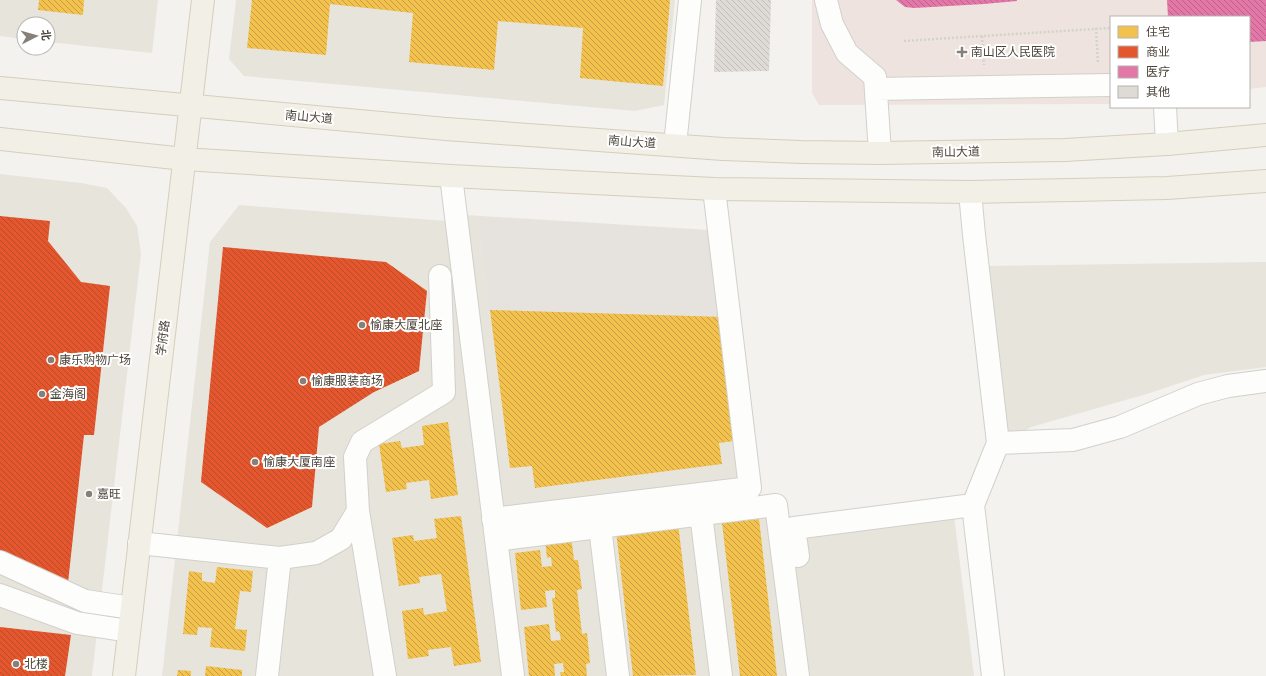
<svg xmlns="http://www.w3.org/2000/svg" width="1266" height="676" font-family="Raleway,'Noto Sans SC',sans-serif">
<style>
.residential{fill:#e7e4dc}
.medical{fill:#eee3df}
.parking{fill:#e6e3df}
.homes{fill:url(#homes-back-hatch)}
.shops{fill:url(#shops-back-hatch)}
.health{fill:url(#health-back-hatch)}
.building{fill:url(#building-back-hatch)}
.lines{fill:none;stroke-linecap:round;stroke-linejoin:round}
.minor-casing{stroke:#d2d0cb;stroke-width:24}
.major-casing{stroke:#d6cebb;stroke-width:24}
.path{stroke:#d3d2cc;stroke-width:2.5;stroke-dasharray:2 2;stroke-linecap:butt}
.minor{stroke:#fdfdfc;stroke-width:22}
.major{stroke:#f2efe6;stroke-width:22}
.poi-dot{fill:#868178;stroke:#fff;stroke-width:1.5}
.labels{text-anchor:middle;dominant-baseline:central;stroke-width:4;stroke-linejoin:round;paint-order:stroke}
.poi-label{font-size:12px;fill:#4b4439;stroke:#fff;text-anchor:start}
.street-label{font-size:12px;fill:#4b4439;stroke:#fff}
</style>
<defs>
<pattern id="homes-back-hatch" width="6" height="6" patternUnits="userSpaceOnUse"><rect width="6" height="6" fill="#f2c14e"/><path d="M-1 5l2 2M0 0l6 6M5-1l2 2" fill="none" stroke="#c69e42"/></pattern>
<pattern id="shops-back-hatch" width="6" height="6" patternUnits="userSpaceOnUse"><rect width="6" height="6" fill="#e4572e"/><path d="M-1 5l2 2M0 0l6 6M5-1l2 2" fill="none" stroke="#bb4a28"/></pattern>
<pattern id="health-back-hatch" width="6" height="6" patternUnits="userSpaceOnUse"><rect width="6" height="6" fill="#e377a8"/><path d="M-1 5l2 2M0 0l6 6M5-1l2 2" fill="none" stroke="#ba638a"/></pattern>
<pattern id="building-back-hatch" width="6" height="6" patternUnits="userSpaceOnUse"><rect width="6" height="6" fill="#dedbd6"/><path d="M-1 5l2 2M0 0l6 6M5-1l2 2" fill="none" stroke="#c0bdb8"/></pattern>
</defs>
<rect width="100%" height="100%" fill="#f4f2ee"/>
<path class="residential" d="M0 0H158L152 53 48 42V24H24V39L0 36Z
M236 0H675L664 105 635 111 244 76 229 59Z
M0 174 81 183 107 188 126 208 137 226 141 254 92 676H0Z
M239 205 447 221 466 215 726 231 758 501 787 518 952 499 974 676H162L210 242Z
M1266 262V367L1204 375 1150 393 1031 427 1009 440 989 266Z"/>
<path class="medical" d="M812 0H1266V87L1249 89V17H1111V104L819 105 812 93Z"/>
<path class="parking" d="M478 217 716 231 725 317 490 310Z"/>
<path class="homes" d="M39 0H84L83 15 38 10Z
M252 0H670L663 86 580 78 583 28 498 21 494 70 409 62 413 13 330 4 326 55 247 48Z
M0 245 14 246 10 292H0Z
M386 262 427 291 416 306 411 354 419 371 374 392 366 375 327 347 309 345 314 295 332 297 375 277Z
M490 310 725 317 741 440 719 443 722 464 535 488 532 466 510 468Z
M16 342 62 346 60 372 86 374 82 421 56 418 54 444 8 440 10 414 0 413V366L14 367Z
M278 399 319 427 309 442 304 490 312 507 267 528 259 511 220 484 201 482 206 432 224 434 268 414Z
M448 422 458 495 431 499 429 480 406 483 407 489 386 492 379 444 400 441 402 448 424 445 422 426Z
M461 516 481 662 454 666 451 647 428 650 429 656 408 659 402 611 423 608 424 615 447 611 441 574 419 577 420 583 399 586 392 538 413 535 414 541 437 538 434 519Z
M759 519 777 676H740L722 523Z
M678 523 696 675 633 676 616 531Z
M571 536 574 560H578L582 589 577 590 582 634 587 633 590 663 586 664 587 676H561L560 672H564L563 663 554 664 555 676H529L524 627 549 624 551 641 561 640 559 631 556 632 552 598H555V590L545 591 547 607 521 610 515 553 540 550 542 567 552 566 551 557 547 558 545 539Z
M217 567 253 571 251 592 240 591 235 629 247 630 245 651 210 647 212 628 198 627 197 635 183 634 189 571 202 573V581L215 583Z
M7 647 14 648 18 650 20 648 42 676H0V652Z
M206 666 242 670V676H205Z
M178 670 191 671V676H177Z"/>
<path class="shops" d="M0 216 50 221 48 241 81 282 110 286 94 435H84L68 583 0 550Z
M223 247 386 262 427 291 419 371 374 392 319 427 312 507 267 528 201 482Z
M0 627 71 635 65 676H0Z"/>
<path class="health" d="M896 0H1017V1L984 4 914 8 905 7Z
M1167 0H1266V41L1249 42V17H1168Z"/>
<path class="building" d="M716 0H771L769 71 714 72Z"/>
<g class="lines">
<defs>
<path id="minor" d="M826 0 832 24 847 53 875 77 880 153
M876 89 1111 85
M1165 107 1167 144
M675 145 690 0
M451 176 513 676
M970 192 974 235 998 443 973 505 993 676
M998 443 1073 440 1120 427 1198 394 1228 386 1266 381
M358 511 385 676
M701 514 721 676
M493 519 750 488 714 189
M600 527 618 676
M496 540 776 505 798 676
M139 543 280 558 316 553 341 539 358 511 355 457 362 442 444 392 440 276
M798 556 794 528 973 505
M0 562 85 601 132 608
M0 595 77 623 129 631
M267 676 280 558"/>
<path id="major" d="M0 88 446 129 723 149 801 152 880 153 1065 150 1167 144 1266 135
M0 139 184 159 451 176 714 189 970 192 1072 190 1167 188 1266 181
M124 676 203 0"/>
</defs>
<use href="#minor" class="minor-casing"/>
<use href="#major" class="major-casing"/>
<path class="path" d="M1096 28 1098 64
M982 36 984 65
M904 41 1111 28"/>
<use href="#minor" class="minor"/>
<use href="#major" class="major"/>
</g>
<g class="poi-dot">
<path d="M960 46h4v4h4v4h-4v4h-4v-4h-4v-4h4z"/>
<circle cx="362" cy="325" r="4"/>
<circle cx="51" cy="360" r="4"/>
<circle cx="303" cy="381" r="4"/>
<circle cx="42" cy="394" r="4"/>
<circle cx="255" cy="462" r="4"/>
<circle cx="89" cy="494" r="4"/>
<circle cx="16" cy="664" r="4"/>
</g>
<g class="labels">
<g class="poi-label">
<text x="971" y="52">南山区人民医院</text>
<text x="370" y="325">愉康大厦北座</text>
<text x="59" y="360">康乐购物广场</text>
<text x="311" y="381">愉康服装商场</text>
<text x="50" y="394">金海阁</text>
<text x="263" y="462">愉康大厦南座</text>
<text x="97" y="494">嘉旺</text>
<text x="24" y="664">北楼</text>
</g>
<g class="street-label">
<text transform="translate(309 117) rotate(5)">南山大道</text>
<text transform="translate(632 142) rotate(4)">南山大道</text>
<text transform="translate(956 152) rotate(-1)">南山大道</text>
<text transform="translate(163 338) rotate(-83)">学府路</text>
</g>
</g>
<rect x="1110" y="16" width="140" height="92" fill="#ffffff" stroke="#b7b4b0"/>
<rect x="1118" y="26" width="20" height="12" fill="#f2c14e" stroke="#b7b4b0"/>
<text x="1146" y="36" font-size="12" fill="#4b4439">住宅</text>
<rect x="1118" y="46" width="20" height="12" fill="#e4572e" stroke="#b7b4b0"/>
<text x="1146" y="56" font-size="12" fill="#4b4439">商业</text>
<rect x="1118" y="66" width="20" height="12" fill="#e377a8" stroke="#b7b4b0"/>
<text x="1146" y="76" font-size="12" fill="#4b4439">医疗</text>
<rect x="1118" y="86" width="20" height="12" fill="#dedbd6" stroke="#b7b4b0"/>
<text x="1146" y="96" font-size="12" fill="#4b4439">其他</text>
<g transform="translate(36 36) rotate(84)"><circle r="19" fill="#ffffff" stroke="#b7b4b0"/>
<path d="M0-3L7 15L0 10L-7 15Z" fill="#868178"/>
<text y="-6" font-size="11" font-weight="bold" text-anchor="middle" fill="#4b4439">北</text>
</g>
</svg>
